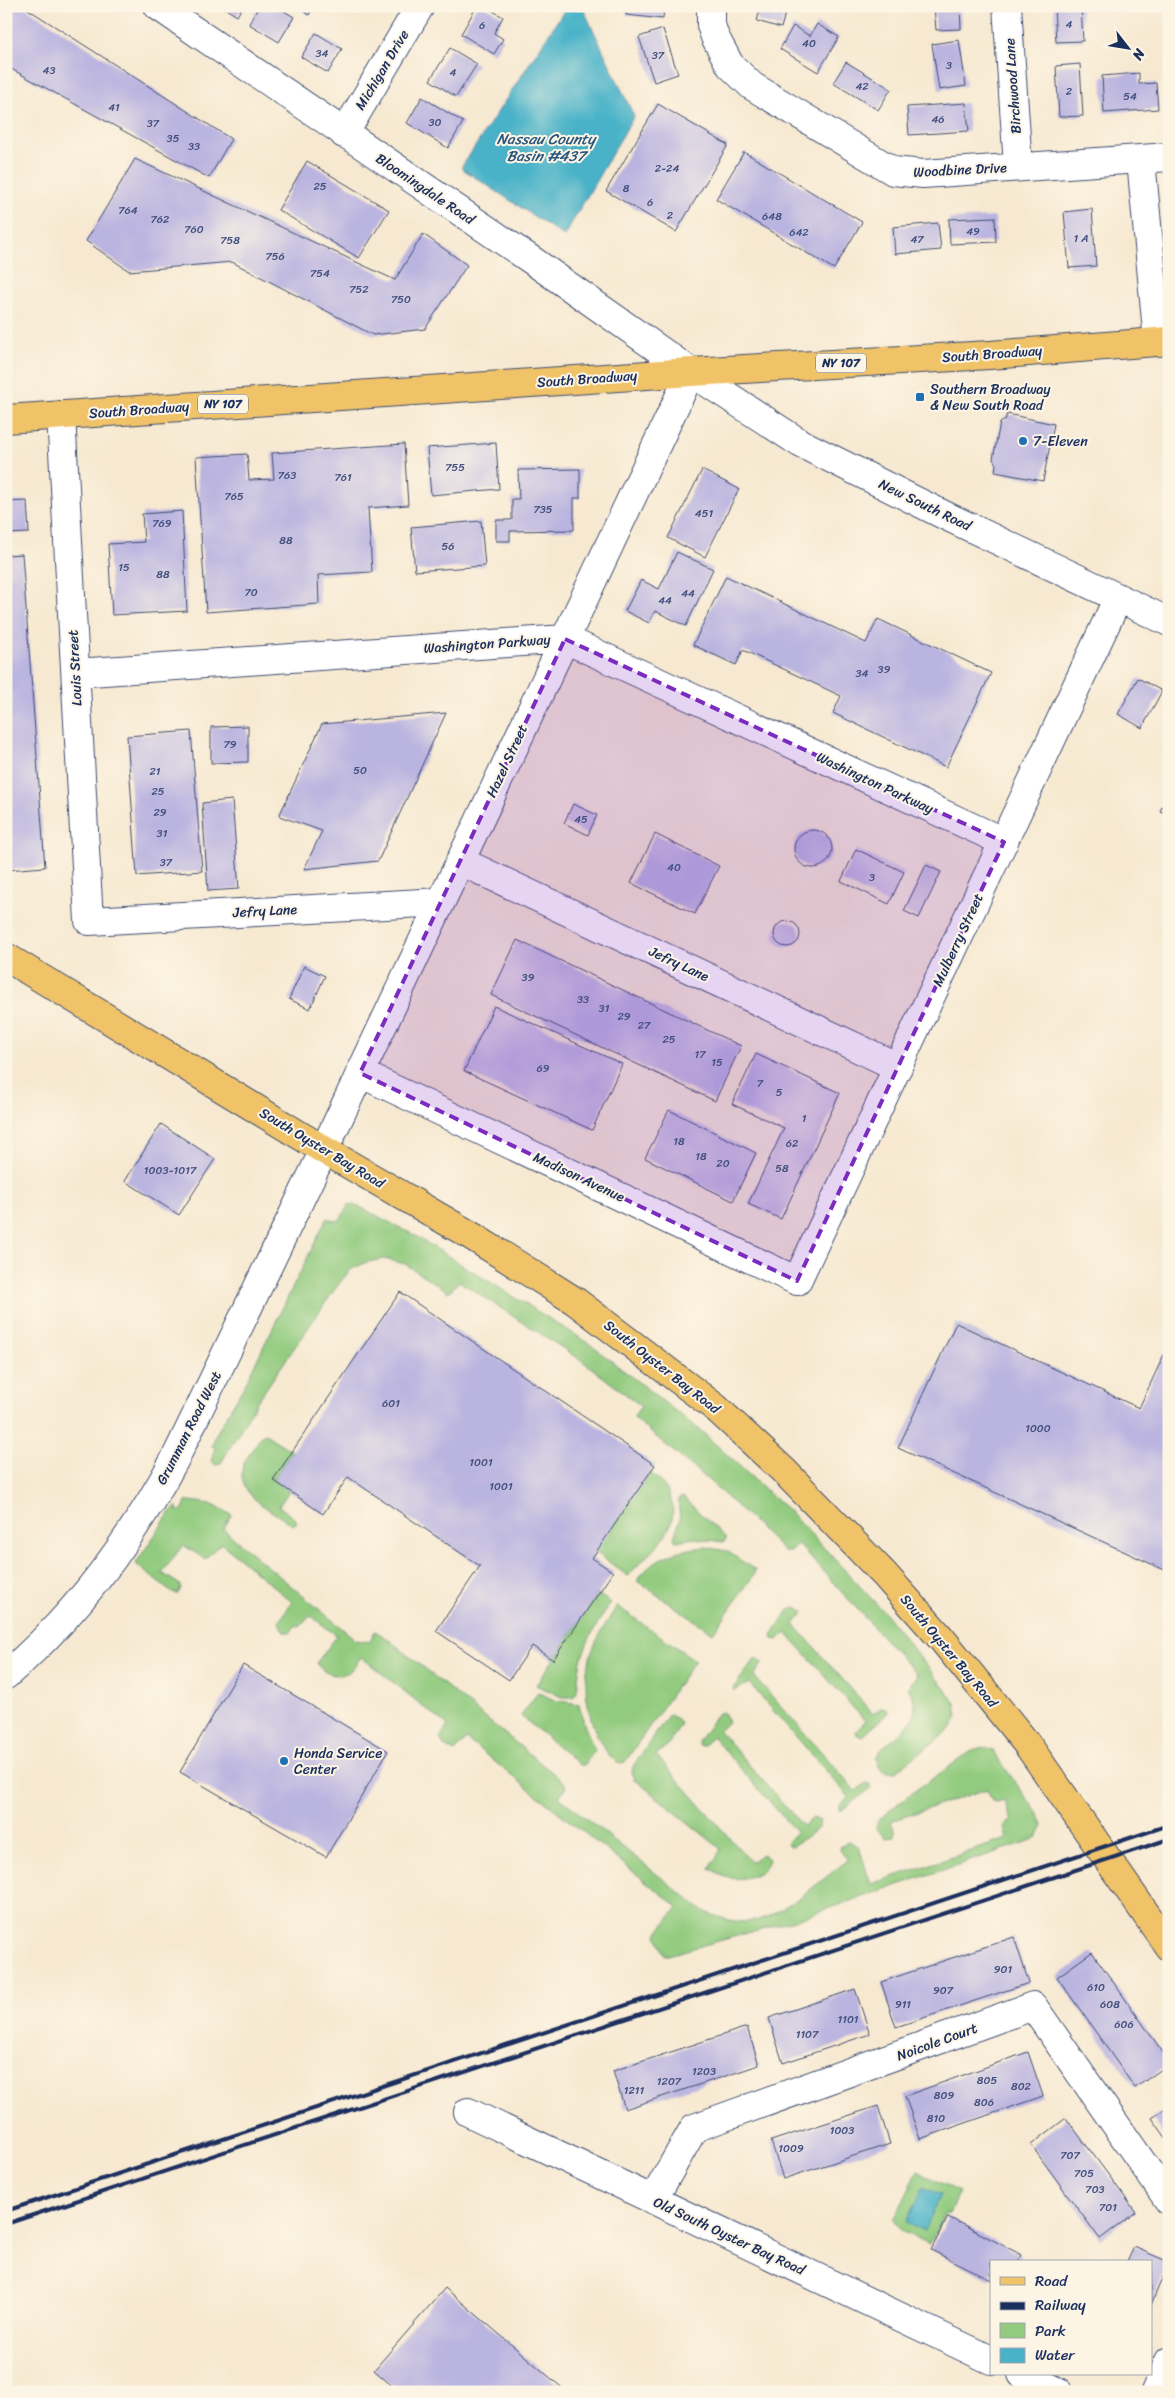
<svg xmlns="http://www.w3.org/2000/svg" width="1175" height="2398" font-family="Sriracha,sans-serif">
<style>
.green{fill:#92cb7f;stroke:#567d6e}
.water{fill:#49b2c8;stroke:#327093}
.building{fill:#bab4e0}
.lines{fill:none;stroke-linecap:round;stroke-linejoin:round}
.minor-casing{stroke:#3c4b6f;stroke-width:30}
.major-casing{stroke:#3c4b6f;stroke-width:30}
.minor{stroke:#fff;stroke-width:28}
.major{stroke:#f0c369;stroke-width:28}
.rail{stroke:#1b2f5e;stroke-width:4}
.marked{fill:#7b2cbf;fill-opacity:0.2;stroke:#7b2cbf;stroke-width:4;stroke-dasharray:10 6;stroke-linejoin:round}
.poi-dot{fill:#1f6fb2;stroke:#fcf5e5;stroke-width:2}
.labels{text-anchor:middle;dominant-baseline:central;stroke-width:4;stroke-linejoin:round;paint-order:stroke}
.number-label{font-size:11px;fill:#43507e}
.shield{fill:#fcf5e5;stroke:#5e6a86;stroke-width:1}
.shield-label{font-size:12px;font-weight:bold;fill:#1b2f5e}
.street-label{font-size:14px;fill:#1b2f5e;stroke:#fcf5e5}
.poi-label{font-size:14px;fill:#1b2f5e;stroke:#fcf5e5;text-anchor:start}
.water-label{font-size:15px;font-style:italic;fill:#29567e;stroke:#fcf5e5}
</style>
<rect width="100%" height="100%" fill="#fcf5e5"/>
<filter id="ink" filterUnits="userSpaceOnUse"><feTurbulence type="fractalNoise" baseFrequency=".02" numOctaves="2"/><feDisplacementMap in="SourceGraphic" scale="10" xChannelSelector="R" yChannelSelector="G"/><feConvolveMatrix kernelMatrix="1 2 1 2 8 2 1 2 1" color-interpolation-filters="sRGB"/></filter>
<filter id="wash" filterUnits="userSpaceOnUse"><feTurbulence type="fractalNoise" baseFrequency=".0096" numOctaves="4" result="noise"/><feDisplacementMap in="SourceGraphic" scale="20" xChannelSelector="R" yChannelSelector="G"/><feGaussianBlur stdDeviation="1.12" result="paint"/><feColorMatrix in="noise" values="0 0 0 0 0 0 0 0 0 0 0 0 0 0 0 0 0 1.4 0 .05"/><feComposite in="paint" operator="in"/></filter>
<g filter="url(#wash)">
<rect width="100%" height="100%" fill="#f7e9d1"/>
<path class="green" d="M349 1204 362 1208 414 1235 587 1342 701 1431 793 1515 885 1613 956 1703 958 1716 951 1729 895 1772H886L879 1767 876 1758C885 1737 922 1728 914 1701 913 1695 909 1692 908 1686L918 1676 798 1544 790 1552H785L714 1485 636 1420 634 1416 641 1406 581 1360 459 1281 449 1292 405 1264 384 1259 367 1262 350 1270 335 1289 256 1403 221 1463 215 1465 211 1461 215 1448 212 1446 216 1434 244 1386 327 1218 333 1221 340 1220Z
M265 1434 292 1451 273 1480 289 1491 279 1506 296 1520 297 1522 293 1525C273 1511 235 1496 243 1466 246 1456 257 1444 262 1435Z
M650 1472C656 1478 665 1485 668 1492 686 1530 649 1551 628 1576L595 1552Z
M683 1497 725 1537 726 1540 723 1542 695 1538 676 1541 674 1538 680 1519 678 1499Z
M191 1501 211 1504 232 1515 223 1529 356 1640 370 1642 375 1631 388 1639 564 1782 566 1787 559 1797 705 1912C721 1918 740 1925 758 1920 786 1912 824 1878 848 1860L840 1850 841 1846 848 1841 859 1847 871 1884 1007 1839 1004 1828 1006 1824 1012 1821 1004 1800 997 1802 992 1801 987 1789 891 1821 895 1833 893 1837 886 1838 876 1829 877 1821 906 1797 973 1750 983 1747 993 1751 1038 1814 1044 1826 1038 1838 794 1920 665 1956 657 1934 678 1907 466 1739 455 1752 444 1746 440 1738 448 1726 361 1657C358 1661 355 1666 351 1670 340 1679 321 1675 317 1662L337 1636 310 1615 299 1627 295 1625 291 1632H286L281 1627 279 1622 292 1602 221 1543 205 1559 183 1545 162 1573 179 1584 181 1588 178 1594 172 1593 138 1566 136 1563 169 1514 177 1506V1511L183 1510 186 1502Z
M705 1547 727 1551 755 1570 754 1575 713 1633 637 1581C654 1556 676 1550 705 1547Z
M598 1594 611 1603C597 1624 583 1645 579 1671 577 1680 580 1690 573 1697H562L536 1685Z
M617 1606 695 1660 625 1762 619 1764C593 1746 581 1695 588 1665 593 1643 605 1625 617 1606Z
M796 1607 804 1612 794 1624 873 1714 882 1707 887 1709 888 1713 862 1736 857 1735 856 1731 865 1721 786 1632 778 1640 773 1639 772 1635 789 1610Z
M756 1658 763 1663 754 1676 856 1791 866 1783 870 1784V1789L842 1810H839V1806L849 1797 749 1683 734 1691V1687Z
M538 1692 554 1700 579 1704 585 1727 595 1751 584 1765H580L521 1716Z
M722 1712 725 1714 728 1722 719 1731 803 1826 813 1818 820 1821 818 1828 792 1847 788 1846 787 1842 796 1832 713 1737 702 1746 699 1745 698 1742 717 1714Z
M669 1714 679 1721 680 1725 668 1745 656 1755 751 1862 762 1854 769 1859C766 1874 744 1881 730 1878 722 1877 716 1872 710 1868L721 1849 634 1779 631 1772 634 1765Z
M918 2171 959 2192 949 2214 945 2213 930 2244 901 2231 894 2220Z"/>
<path class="water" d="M567 6H582L634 116 564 236 461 168Z
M923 2187 941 2195 924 2231 906 2222Z"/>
<g id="blocks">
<path class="building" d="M6 6H23L231 139 209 178 6 66Z
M221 6H243L237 16Z
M259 6H276L294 17 279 42 249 24Z
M296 6H314L309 15Z
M477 6H485L503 17 494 33 503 39 494 54 461 34Z
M627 6H664L663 19 626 15Z
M761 6H787L781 28 757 21Z
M934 6H960L961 29 936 30Z
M1054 6H1081L1083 41 1056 42Z
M817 24 839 37 818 72 780 49 793 26 810 36Z
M663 29 678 74 654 82 639 37Z
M316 33 342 49 328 73 301 57Z
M959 40 966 86 939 90 932 44Z
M450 48 477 64 456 97 430 80Z
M846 62 891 89 878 110 833 83Z
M1080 64 1083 116 1059 117 1056 66Z
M1139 73V84L1156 83 1158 109 1104 113 1102 76Z
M1165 84H1169V106L1163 105Z
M422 97 463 122 448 148 407 123Z
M966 103 969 131 909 135 907 107Z
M658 104 728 145 676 232 606 191Z
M744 152 862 222 834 269 716 199Z
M135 159 395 280 423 234 467 265 425 329 373 335 232 262 129 271 86 241Z
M307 161 389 210 359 258 278 210Z
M1092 209 1096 266 1069 268 1064 212Z
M995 217 996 242 950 244 949 219Z
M938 223 941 250 895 254 893 227Z
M1007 414 1054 424 1043 481 995 472 996 464 993 459 1000 423 1005 420Z
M496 443 499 489 431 495 427 448Z
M404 444 408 505 368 508 372 572 318 575 319 604 206 612 196 457 247 454 249 480 274 479 272 453Z
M580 469V498H574V530L510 531V541H496V520H512V499H519L518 470Z
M702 470 739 489 705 557 668 538Z
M27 501 29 533 6 534V502Z
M182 511 187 611 112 615 108 544 144 542 142 514Z
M481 521 485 566 415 571 411 527Z
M677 552 713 569 686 626 655 611 649 623 625 611 641 580 659 589Z
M22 554 45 867 6 870V555Z
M726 576 866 643 878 619 991 673 946 767 833 713 841 696 743 650 736 665 693 645Z
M1138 678 1162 691 1142 728 1118 714Z
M446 713 378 861 304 869 322 831 279 816 322 724Z
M248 726V762L211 763V727Z
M191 731 202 871 137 876 127 736Z
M1169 793V815L1160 811Z
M232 800 239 889 208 891 202 803Z
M573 804 597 815 588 835 564 823Z
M794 849a19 19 0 1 1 38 0a19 19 0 1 1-38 0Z
M655 834 719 866 695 914 631 883Z
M856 849 904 872 889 904 841 881Z
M926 865 941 872 919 918 904 911Z
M774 934a13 13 0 1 1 26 0a13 13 0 1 1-26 0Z
M517 940 741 1046 715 1101 491 995Z
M304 966 325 976 310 1009 289 999Z
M494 1006 622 1064 592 1130 464 1071Z
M756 1054 840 1093 781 1219 748 1204 784 1128 732 1104Z
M669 1110 756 1153 733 1201 645 1158Z
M161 1124 215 1159 179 1215 125 1181Z
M400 1292 655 1465 592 1558 613 1572 553 1660 532 1646 509 1680 436 1631 480 1566 348 1477 323 1514 273 1480Z
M956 1323 1139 1408 1169 1344V1572L898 1448Z
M243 1665 388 1751 326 1857 180 1772Z
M1014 1937 1029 1983 896 2027 881 1982Z
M1092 1952 1169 2061V2064L1135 2088 1057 1977Z
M855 1989 870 2034 783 2063 769 2018Z
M747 2027 759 2065 625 2109 613 2071Z
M1028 2052 1043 2096 920 2139 905 2096Z
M878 2106 890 2144 783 2179 771 2141Z
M1169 2107V2142L1152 2118Z
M1066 2118 1136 2212 1100 2239 1031 2145Z
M948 2217 1022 2255 1018 2262H991V2280L931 2250Z
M1134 2247 1169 2262 1151 2305V2262H1127Z
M445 2288 567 2392H399L374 2370Z"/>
</g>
</g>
<g filter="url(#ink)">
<use href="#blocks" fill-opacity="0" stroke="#3c4b6f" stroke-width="1"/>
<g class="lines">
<defs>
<path id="minor" d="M158 6 533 261 691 372 800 443 942 514 1169 622
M711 6V25L715 37 730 65 752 86 893 171 923 174 1169 157
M1007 6 1018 166
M344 134 420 6
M1141 160 1158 342
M61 415 89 921 441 902
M76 673 565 639 1004 842
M460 861 898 1067
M360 1073 797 1281 1118 598
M6 1675C77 1615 131 1540 175 1459L324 1150 691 372
M468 2112 991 2360
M653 2200 694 2128 1033 2006 1169 2201
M1022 2374 1059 2392
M1155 2392 1169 2361"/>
<path id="major" d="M6 419 691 372 990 355 1169 341
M6 957 324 1150 470 1235 575 1301 716 1408 784 1471 884 1574 941 1638 1027 1744 1169 1947"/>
</defs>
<use href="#minor" class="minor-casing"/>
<use href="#major" class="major-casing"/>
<use href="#minor" class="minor"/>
<use href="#major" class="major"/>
<path class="rail" d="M6 2211 1169 1825
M6 2224 1169 1839"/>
</g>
</g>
<path class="marked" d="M565 639 1004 842 797 1281 360 1073Z"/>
<g class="poi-dot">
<rect x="915" y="392" width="10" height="10" rx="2.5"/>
<circle cx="1023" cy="441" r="5"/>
<circle cx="284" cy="1761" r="5"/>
</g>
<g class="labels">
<g class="number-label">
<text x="1069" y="24">4</text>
<text x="482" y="25">6</text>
<text x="809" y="43">40</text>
<text x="322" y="53">34</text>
<text x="658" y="55">37</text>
<text x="949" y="65">3</text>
<text x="49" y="70">43</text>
<text x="453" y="72">4</text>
<text x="862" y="86">42</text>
<text x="1069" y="91">2</text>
<text x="1130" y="96">54</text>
<text x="114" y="107">41</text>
<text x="938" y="119">46</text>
<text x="435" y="122">30</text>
<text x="153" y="123">37</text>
<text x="173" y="138">35</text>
<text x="194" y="146">33</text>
<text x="667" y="168">2-24</text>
<text x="320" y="186">25</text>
<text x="626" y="188">8</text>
<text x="650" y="202">6</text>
<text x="128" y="210">764</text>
<text x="670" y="215">2</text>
<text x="772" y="216">648</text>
<text x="160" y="219">762</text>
<text x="194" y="229">760</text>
<text x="973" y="231">49</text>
<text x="799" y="232">642</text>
<text x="1081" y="238">1 A</text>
<text x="917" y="239">47</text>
<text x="230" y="240">758</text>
<text x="275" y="256">756</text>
<text x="320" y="273">754</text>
<text x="359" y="289">752</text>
<text x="401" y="299">750</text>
<text x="455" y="467">755</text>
<text x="287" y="475">763</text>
<text x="343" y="477">761</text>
<text x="234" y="496">765</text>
<text x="543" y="509">735</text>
<text x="704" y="513">451</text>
<text x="162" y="523">769</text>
<text x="286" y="540">88</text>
<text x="448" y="546">56</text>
<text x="124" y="567">15</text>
<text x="163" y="574">88</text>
<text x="251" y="592">70</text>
<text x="688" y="593">44</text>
<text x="665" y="600">44</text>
<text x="884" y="669">39</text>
<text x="862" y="673">34</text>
<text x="230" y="744">79</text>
<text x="360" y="770">50</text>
<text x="155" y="771">21</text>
<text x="158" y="791">25</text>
<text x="160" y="812">29</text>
<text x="581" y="819">45</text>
<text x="162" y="833">31</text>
<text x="166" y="862">37</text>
<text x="674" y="867">40</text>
<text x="872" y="877">3</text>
<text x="528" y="977">39</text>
<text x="583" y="999">33</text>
<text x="604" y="1008">31</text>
<text x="624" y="1016">29</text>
<text x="644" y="1025">27</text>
<text x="669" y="1039">25</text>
<text x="700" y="1054">17</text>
<text x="717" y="1062">15</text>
<text x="543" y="1068">69</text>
<text x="760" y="1083">7</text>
<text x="779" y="1092">5</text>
<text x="804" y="1118">1</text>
<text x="679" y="1141">18</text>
<text x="792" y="1143">62</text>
<text x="701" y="1156">18</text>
<text x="723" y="1163">20</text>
<text x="782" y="1168">58</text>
<text x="170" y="1170">1003-1017</text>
<text x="391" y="1403">601</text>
<text x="1038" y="1428">1000</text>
<text x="481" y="1462">1001</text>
<text x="501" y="1486">1001</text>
<text x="1003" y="1969">901</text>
<text x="1096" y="1987">610</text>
<text x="943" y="1990">907</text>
<text x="903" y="2004">911</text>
<text x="1110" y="2004">608</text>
<text x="848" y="2019">1101</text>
<text x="1124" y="2024">606</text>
<text x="807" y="2034">1107</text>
<text x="704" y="2071">1203</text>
<text x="987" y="2080">805</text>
<text x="669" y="2081">1207</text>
<text x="1021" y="2086">802</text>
<text x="634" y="2090">1211</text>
<text x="944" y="2095">809</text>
<text x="984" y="2102">806</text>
<text x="936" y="2118">810</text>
<text x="842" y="2130">1003</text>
<text x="791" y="2148">1009</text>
<text x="1070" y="2155">707</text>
<text x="1084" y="2173">705</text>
<text x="1095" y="2189">703</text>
<text x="1108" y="2207">701</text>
</g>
<g class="shield">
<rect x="816" y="353.5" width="50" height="19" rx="4"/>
<rect x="198" y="394.5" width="50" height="19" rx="4"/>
</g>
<g class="shield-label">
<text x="841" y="363">NY 107</text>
<text x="223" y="404">NY 107</text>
</g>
<g class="street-label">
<text transform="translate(382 70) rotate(-59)">Michigan Drive</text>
<text transform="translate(1013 86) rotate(-94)">Birchwood Lane</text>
<text transform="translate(960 170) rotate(-3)">Woodbine Drive</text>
<text transform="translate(425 189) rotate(34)">Bloomingdale Road</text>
<text transform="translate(992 354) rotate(-4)">South Broadway</text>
<text transform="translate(587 379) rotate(-4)">South Broadway</text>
<text transform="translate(139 410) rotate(-4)">South Broadway</text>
<text transform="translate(925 505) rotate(26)">New South Road</text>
<text transform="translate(487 644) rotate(-4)">Washington Parkway</text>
<text transform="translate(75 668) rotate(-93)">Louis Street</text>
<text transform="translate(507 761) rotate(-65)">Hazel Street</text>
<text transform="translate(875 783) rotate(25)">Washington Parkway</text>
<text transform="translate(265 911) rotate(-3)">Jefry Lane</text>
<text transform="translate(958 940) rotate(-65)">Mulberry Street</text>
<text transform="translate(679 964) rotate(25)">Jefry Lane</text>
<text transform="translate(322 1148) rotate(31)">South Oyster Bay Road</text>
<text transform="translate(579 1177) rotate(25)">Madison Avenue</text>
<text transform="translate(662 1367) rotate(38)">South Oyster Bay Road</text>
<text transform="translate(189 1428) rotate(-63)">Grumman Road West</text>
<text transform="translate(949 1651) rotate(50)">South Oyster Bay Road</text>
<text transform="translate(937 2042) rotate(-20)">Noicole Court</text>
<text transform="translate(729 2236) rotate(25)">Old South Oyster Bay Road</text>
</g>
<g class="poi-label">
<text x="930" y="389">Southern Broadway<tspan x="930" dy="16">&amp; New South Road</tspan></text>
<text x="1033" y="441">7-Eleven</text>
<text x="294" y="1753">Honda Service<tspan x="294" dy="16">Center</tspan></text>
</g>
<g class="water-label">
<text x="546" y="139">Nassau County<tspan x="546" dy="17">Basin #437</tspan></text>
</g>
</g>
<rect width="1175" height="2398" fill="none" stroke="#fcf5e5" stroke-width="25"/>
<rect x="990" y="2260" width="162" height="115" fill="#fcf5e5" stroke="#a2a6af"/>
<rect x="1000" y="2277" width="25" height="8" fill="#f0c369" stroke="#a2a6af"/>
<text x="1035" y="2286" font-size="15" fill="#1b2f5e">Road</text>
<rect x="1000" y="2302" width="25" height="8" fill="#1b2f5e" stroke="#a2a6af"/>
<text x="1035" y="2310" font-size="15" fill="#1b2f5e">Railway</text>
<rect x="1000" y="2323" width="25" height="15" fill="#92cb7f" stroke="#a2a6af"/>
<text x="1035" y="2336" font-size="15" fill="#1b2f5e">Park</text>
<rect x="1000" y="2348" width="25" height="15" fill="#49b2c8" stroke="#a2a6af"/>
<text x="1035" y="2360" font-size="15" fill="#1b2f5e">Water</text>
<g transform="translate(1128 48) rotate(121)" stroke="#fcf5e5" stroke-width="4" paint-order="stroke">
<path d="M0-4L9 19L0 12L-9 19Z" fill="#1b2f5e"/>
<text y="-8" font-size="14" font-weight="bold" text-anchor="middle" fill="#1b2f5e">N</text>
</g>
</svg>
